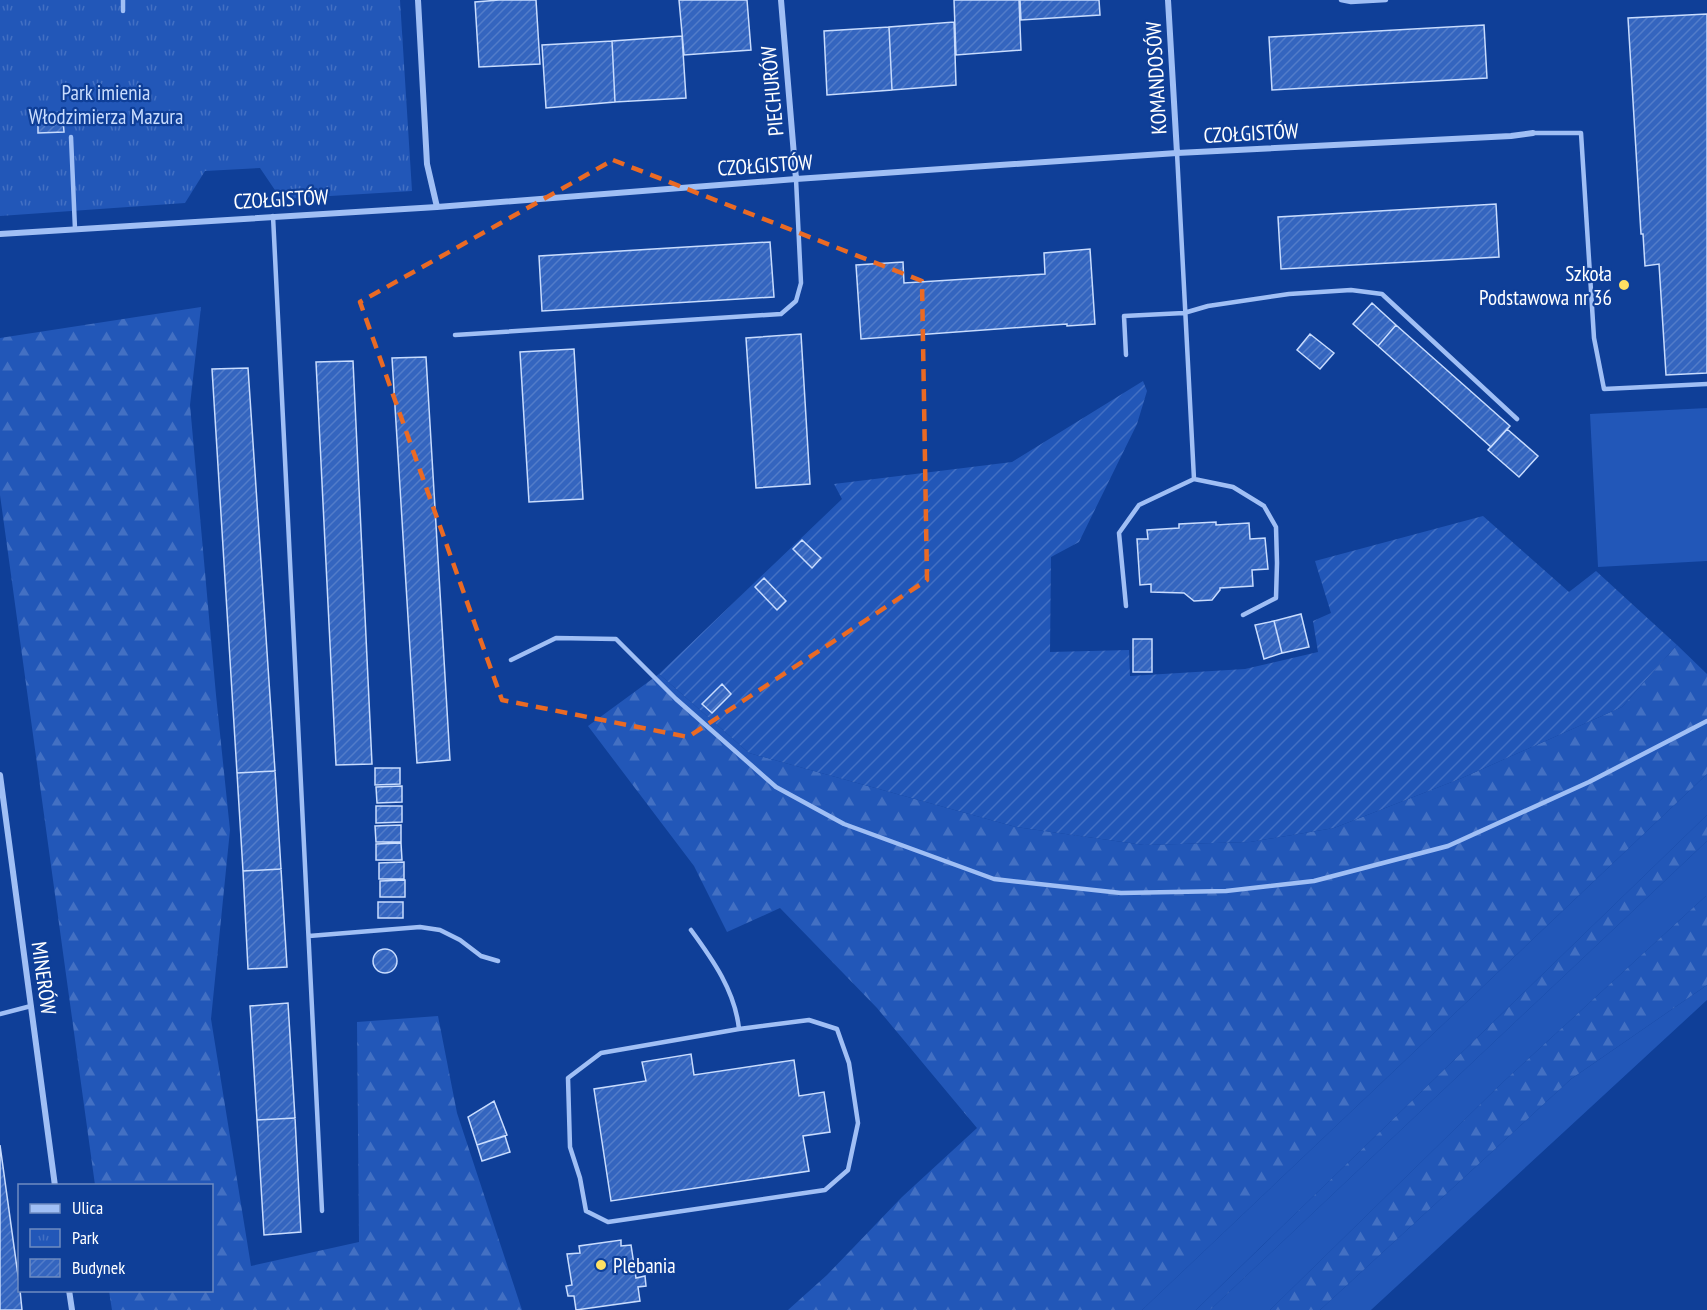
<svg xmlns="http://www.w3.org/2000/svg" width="1707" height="1310" font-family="'PT Sans Narrow',sans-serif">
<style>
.grass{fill:#2257b8}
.forest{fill:url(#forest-firs)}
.park{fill:url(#park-tufts)}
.garden{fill:url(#garden-furrows)}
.building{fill:url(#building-hatch);stroke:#c8dcfe;stroke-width:1.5}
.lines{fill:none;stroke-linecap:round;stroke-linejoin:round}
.service{stroke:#a0bff5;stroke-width:4.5}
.minor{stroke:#a0bff5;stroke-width:6}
.marked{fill:none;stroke:#ea6a24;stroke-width:4.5;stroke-dasharray:12 8;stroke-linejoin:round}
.poi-dot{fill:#ffe063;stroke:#0f3f98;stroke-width:2}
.labels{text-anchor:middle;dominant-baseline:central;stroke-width:4.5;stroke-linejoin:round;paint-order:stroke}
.street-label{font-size:21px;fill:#fff;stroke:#0f3f98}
.park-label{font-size:21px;fill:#c8dcfe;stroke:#0f3f98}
.poi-label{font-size:21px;fill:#fff;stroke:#0f3f98;text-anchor:end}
</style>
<defs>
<pattern id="forest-firs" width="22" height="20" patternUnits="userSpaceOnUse" patternTransform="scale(1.5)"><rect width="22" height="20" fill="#2257b8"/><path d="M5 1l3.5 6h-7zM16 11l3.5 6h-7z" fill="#4370c3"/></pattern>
<pattern id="park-tufts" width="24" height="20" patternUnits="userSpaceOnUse" patternTransform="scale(1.5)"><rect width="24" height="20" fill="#2257b8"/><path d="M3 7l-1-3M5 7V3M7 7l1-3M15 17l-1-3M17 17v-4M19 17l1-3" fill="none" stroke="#4370c3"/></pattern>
<pattern id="garden-furrows" width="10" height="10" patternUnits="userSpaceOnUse" patternTransform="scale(1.5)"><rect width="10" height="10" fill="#2257b8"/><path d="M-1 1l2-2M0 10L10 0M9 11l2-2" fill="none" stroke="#4370c3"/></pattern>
<pattern id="building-hatch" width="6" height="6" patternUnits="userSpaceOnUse" patternTransform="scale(1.5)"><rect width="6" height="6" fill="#3465bf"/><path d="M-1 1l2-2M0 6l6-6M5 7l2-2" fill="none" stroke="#527cc9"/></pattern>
</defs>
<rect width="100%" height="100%" fill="#0f3f98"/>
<path class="grass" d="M1707 408V561L1598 567 1590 414Z
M1707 774V815L1200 1306 1196 1310H1142Z
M1707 841V895L1502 1083 1270 1310H1210Z
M1707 985V1000L1371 1310H1320L1571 1079Z"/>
<path class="forest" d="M201 307 190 405 216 695 230 830 211 1019 251 1266 359 1242 357 1022 438 1016 457 1113 522 1310H112L109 1291 212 1290V1186L95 1185 0 495V338Z
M1677 645 1707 674V774L1142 1310H788L827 1275 902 1197 977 1128 877 1008 780 908 727 932 694 866 588 726 659 674 749 753 1016 827 1144 845 1250 842 1334 828 1462 778 1622 707Z
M1707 815V841L1210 1310H1196Z
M1707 895V985L1571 1079 1320 1310H1270L1502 1083Z"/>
<path class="park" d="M0 0H400L412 191 281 199 260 168 205 171 185 203 0 216Z"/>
<path class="garden" d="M1143 381 1147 391 1137 424 1079 542 1051 557 1050 652 1129 650 1130 676 1245 669 1318 652 1313 621 1331 613 1315 561 1483 516 1569 592 1596 571 1677 645 1622 707 1462 778 1334 828 1250 842 1144 845 1016 827 749 753 659 674 842 499 834 484 1012 462Z"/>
<path class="building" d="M499 0H536L540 64 479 67 475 2Z
M679 0H747L751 50 684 55Z
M954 0H1019L1021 50 956 55Z
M1020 0H1099L1100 15 1021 20Z
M1707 14V373L1666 375 1659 264 1645 266 1643 234H1641L1628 18Z
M954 22 956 85 892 90 889 27Z
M1484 25 1487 78 1272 90 1269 37Z
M889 27 892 90 827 95 824 31Z
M682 36 686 98 615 102 612 41Z
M612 41 615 102 546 108 542 45Z
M63 120 64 132 38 133V122Z
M1496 204 1499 257 1281 269 1278 217Z
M770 242 774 297 542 311 539 256Z
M1090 249 1095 324 1067 326V324L861 339 856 265 903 262 904 283 1030 275 1045 274 1044 253Z
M1372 303 1396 325 1378 346 1353 324Z
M1396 325 1510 426 1491 447 1378 346Z
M801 334 810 484 756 488 746 338Z
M1310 334 1334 353 1320 369 1297 350Z
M574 349 583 499 529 502 520 352Z
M426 357 450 760 417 763 392 358Z
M353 361 372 764 336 765 316 362Z
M248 368 275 771 237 773 212 369Z
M1507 429 1538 456 1519 477 1488 450Z
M1216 522V525L1249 523 1250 539 1265 538 1268 569 1252 570 1253 586 1220 588V590L1212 600 1194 601 1184 593 1151 592V584L1140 585 1137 539H1148L1147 530 1179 528V524Z
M802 540 821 558 812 568 793 549Z
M764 578 786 601 777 610 755 587Z
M1301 614 1309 647 1282 653 1274 621Z
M1274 621 1282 653 1264 659 1255 625Z
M1133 639H1152V672H1133Z
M722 684 731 694 712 713 702 704Z
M375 768H400V784L375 785Z
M275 771 281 869 243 871 237 773Z
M402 786V802L377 803 376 787Z
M376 806H402V822L376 823Z
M401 825V842H376L375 826Z
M401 843 402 860H376V844Z
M404 862V879H379V863Z
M281 869 287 967 248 969 243 871Z
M405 880V897H380V881Z
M378 902H403V918H378Z
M373 961a12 12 0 1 1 24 0a12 12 0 1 1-24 0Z
M288 1003 295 1118 257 1120 250 1006Z
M691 1054 694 1075 794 1060 799 1096 824 1092 830 1132 803 1136 809 1171 611 1201 594 1089 646 1081 642 1062Z
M494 1101 507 1135 477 1145 468 1117Z
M295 1118 301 1232 264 1235 257 1120Z
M505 1136 510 1152 482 1161 477 1145Z
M0 1145 20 1290 22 1310H0Z
M621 1240V1246L631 1245 636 1278 645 1276 646 1286 638 1287 640 1301 576 1310 574 1296H568L566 1286 572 1285 567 1254 580 1253 579 1246Z"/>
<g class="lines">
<path class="service" d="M123 0V11
M1341 0 1351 2 1386 0
M1533 133H1581L1594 338 1604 389 1707 384
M71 137 75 229
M1177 153 1194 479
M273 216 322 1211
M455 335 781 314 796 301 801 283 796 179
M1126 355 1124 316 1184 313 1208 306 1289 294 1351 290 1382 294 1517 419
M1126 606 1119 533 1139 505 1194 479 1233 487 1264 506 1276 527 1277 563 1276 598 1243 615
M511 660 556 638 616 639 676 699 776 787 844 824 994 879 1121 893 1226 891 1314 881 1448 846 1589 782 1707 721
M691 930C713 960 735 991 739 1029L809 1020 837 1029 849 1063 858 1123 848 1170 825 1190 608 1222 586 1211 580 1178 570 1147 568 1078 601 1053 739 1029
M309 936 420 927 440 930 460 940 481 956 498 961
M0 1014 31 1006"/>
<path class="minor" d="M418 0 427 164 437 207
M781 0 796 179
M1168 0 1177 153
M0 234 437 207 796 179 1177 153 1511 136 1533 133
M0 775 55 1186
M69 1290 72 1310"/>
</g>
<path class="marked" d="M613 160 922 281 927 580 688 737 502 700 360 302Z"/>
<g class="poi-dot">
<circle cx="1624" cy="285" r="6"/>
<circle cx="601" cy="1265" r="6"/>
</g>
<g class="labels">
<g class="street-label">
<text transform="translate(1156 78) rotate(-93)">KOMANDOSÓW</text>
<text transform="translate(772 91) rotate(-95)">PIECHURÓW</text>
<text transform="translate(1251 133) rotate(-3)">CZOŁGISTÓW</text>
<text transform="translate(765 165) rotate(-4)">CZOŁGISTÓW</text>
<text transform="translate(281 199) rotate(-3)">CZOŁGISTÓW</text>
<text transform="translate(44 978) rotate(82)">MINERÓW</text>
</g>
<g class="park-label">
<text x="106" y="92">Park imienia<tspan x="106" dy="24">Włodzimierza Mazura</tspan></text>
</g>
<g class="poi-label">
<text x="1612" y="273">Szkoła<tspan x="1612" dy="24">Podstawowa nr 36</tspan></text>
<text x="613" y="1265" text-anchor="start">Plebania</text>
</g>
</g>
<rect x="18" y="1184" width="195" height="108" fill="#0f3f98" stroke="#6f8cc1" stroke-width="1.5"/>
<rect x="30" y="1204" width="30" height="9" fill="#a0bff5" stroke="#6f8cc1" stroke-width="1.5"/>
<text x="72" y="1214" font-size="18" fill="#ffffff">Ulica</text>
<rect x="30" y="1229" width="30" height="18" fill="url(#park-tufts)" stroke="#6f8cc1" stroke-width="1.5"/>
<text x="72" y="1244" font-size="18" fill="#ffffff">Park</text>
<rect x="30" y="1259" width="30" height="18" fill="url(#building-hatch)" stroke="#6f8cc1" stroke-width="1.5"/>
<text x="72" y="1274" font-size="18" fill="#ffffff">Budynek</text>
</svg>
